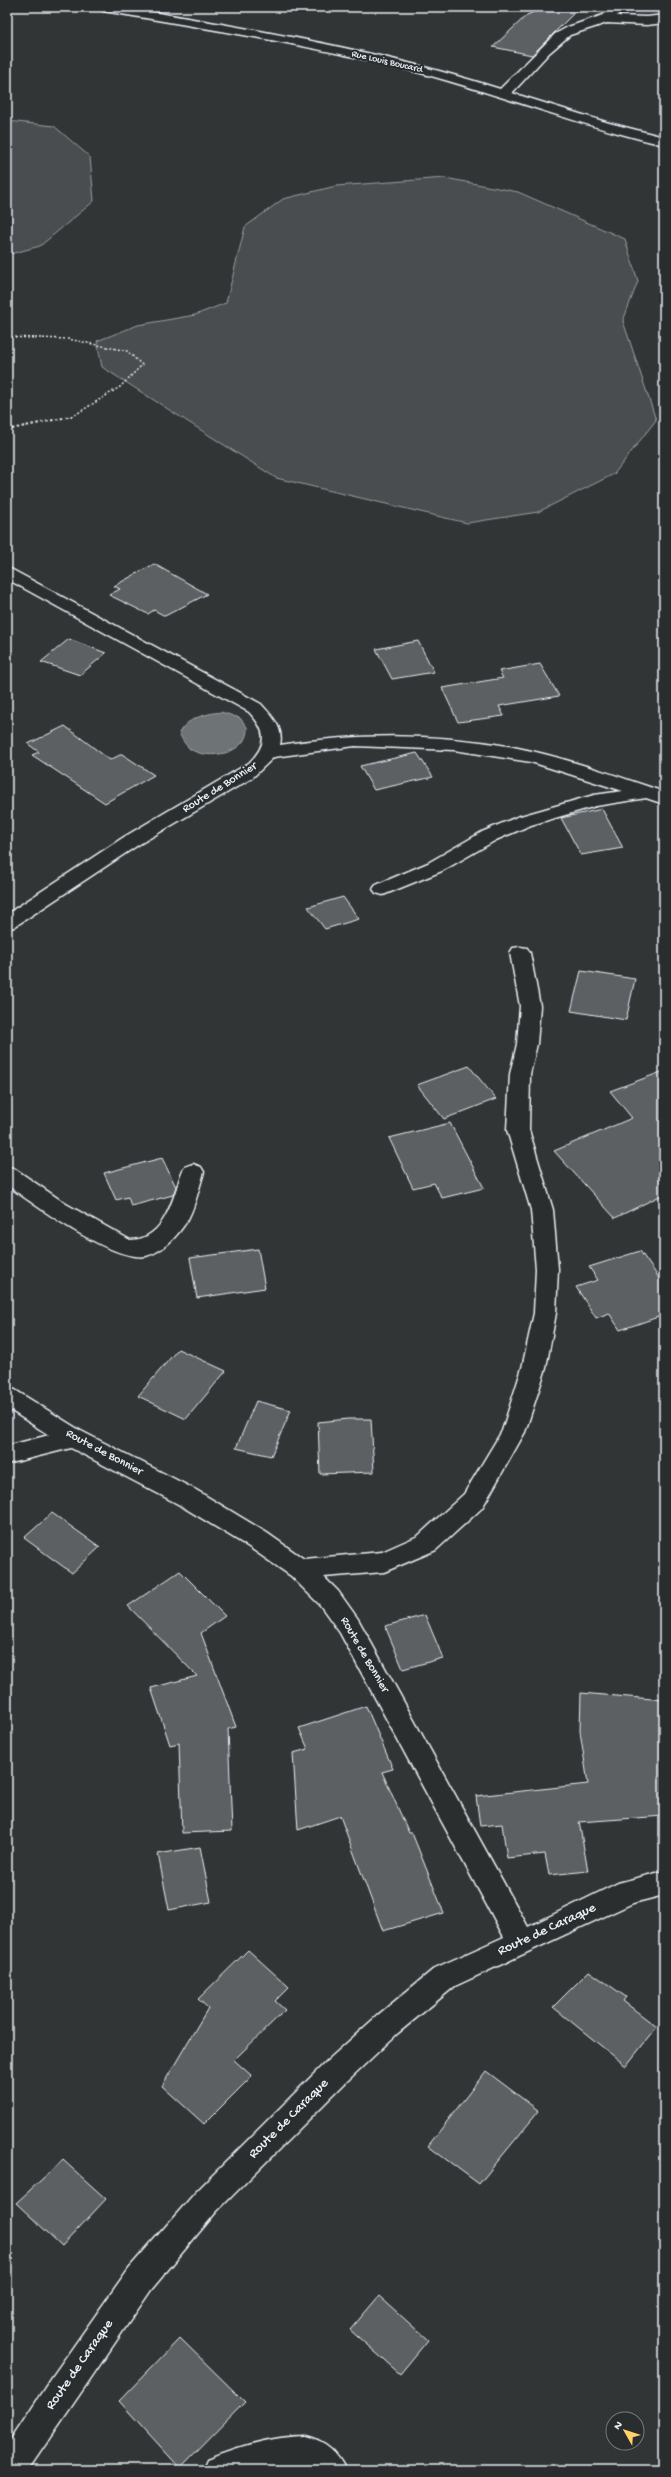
<svg xmlns="http://www.w3.org/2000/svg" width="671" height="2477" font-family="'Gochi Hand',sans-serif">
<style>
.green{fill:#494d4f;stroke:#989fa4}
.water{fill:#6e7376;stroke:#9fa5aa}
.building{fill:#5c6063;stroke:#e8f1f8}
.lines{fill:none;stroke-linecap:round;stroke-linejoin:round}
.minor-casing{stroke:#e8f1f8;stroke-width:3}
.path-far1{stroke:#e8f1f8;stroke-width:1.5;stroke-dasharray:2 2;stroke-linecap:butt}
.path{stroke:#e8f1f8;stroke-width:2;stroke-dasharray:2.5 2.5;stroke-linecap:butt}
.minor{fill:#2a2d2e;fill-rule:evenodd}
.labels{text-anchor:middle;dominant-baseline:central;stroke-width:4;stroke-linejoin:round;paint-order:stroke}
.far-street-label{font-size:10px;fill:#e8f1f8;stroke:#2a2d2e}
.street-label{font-size:12px;fill:#e8f1f8;stroke:#2a2d2e}
.near-street-label{font-size:14px;fill:#e8f1f8;stroke:#2a2d2e}
</style>
<rect width="100%" height="100%" fill="#323536"/>
<filter id="ink" filterUnits="userSpaceOnUse"><feTurbulence type="fractalNoise" baseFrequency=".025" numOctaves="2"/><feDisplacementMap in="SourceGraphic" scale="8" xChannelSelector="R" yChannelSelector="G"/><feConvolveMatrix kernelMatrix="1 2 1 2 8 2 1 2 1" color-interpolation-filters="sRGB"/></filter>
<g filter="url(#ink)">
<path class="green" d="M7 121 54 126 90 157 94 201 40 246 7 255Z
M445 178 518 192 625 239 638 281 623 321 656 420 614 474 538 512 467 523 276 478 102 367 97 341 138 325 195 315 226 303 245 227 283 199 336 186Z"/>
<path class="water" d="M221 712 240 718 247 727C249 754 208 761 190 749 185 745 182 739 179 733 187 718 205 714 221 712Z"/>
<path class="building" d="M545 7H580L532 55 493 47 527 15Z
M154 564 207 594 165 616 154 610 148 614 109 595 120 589 114 586Z
M69 639 106 653 80 675 41 662Z
M418 641 434 672 392 679 376 649Z
M540 664 559 696 499 706 504 716 458 722 442 688 503 678 499 671Z
M65 726 110 760 122 754 154 775 105 803 32 755 39 752 28 744Z
M417 753 433 777 374 790 360 766Z
M602 809 623 848 581 855 561 818Z
M343 897 359 919 325 929 308 907Z
M581 971 635 979 626 1020 571 1011Z
M469 1066 496 1099 444 1119 417 1085Z
M664 1071V1194L615 1218 554 1151 632 1118 610 1091Z
M450 1123 484 1188 442 1198 434 1183 413 1188 389 1138Z
M162 1158 176 1187 173 1195 131 1206 128 1197 116 1200 104 1173Z
M258 1249 265 1288 197 1298 190 1258Z
M640 1251 664 1285V1315L620 1330 609 1313 596 1318 576 1287 598 1280 589 1267Z
M178 1349 226 1371 186 1419 138 1396Z
M256 1401 291 1410 271 1456 236 1448Z
M348 1419H371L374 1472 320 1474 318 1422Z
M52 1513 100 1547 72 1573 24 1538Z
M180 1571 225 1616 201 1633 236 1727 228 1729 232 1831 182 1833 179 1743 170 1745 151 1688 197 1676 128 1606Z
M425 1615 443 1658 403 1669 385 1626Z
M581 1693 664 1700V1816L579 1822 588 1871 549 1875 545 1854 507 1858 502 1824 480 1826 476 1796 588 1784 580 1731Z
M366 1706 393 1769 382 1772 409 1833H412L444 1913 383 1931 340 1816 298 1830 293 1753 308 1749 299 1728Z
M200 1847 211 1902 169 1910 158 1854Z
M248 1950 289 1987 275 2001 285 2010 234 2060 252 2076 204 2124 162 2086 208 2008 198 1999Z
M589 1971 626 1997 623 2001 657 2027 626 2066 553 2007Z
M486 2071 539 2111 479 2184 428 2146Z
M63 2160 106 2199 62 2246 16 2203Z
M379 2296 428 2340 400 2374 350 2330Z
M180 2338 245 2402 180 2468 119 2401Z"/>
<g class="lines">
<defs>
<path id="minor" d="M97 7H124C251 29 378 50 500 89L555 34 568 27 603 15 607 12 605 7H617L619 13 617 16 647 17 664 15V23L647 25 607 23 570 35 549 53 512 93 609 123 664 137V145C582 126 504 96 424 74 318 46 210 29 103 11Z
M7 567 261 704C272 716 284 728 280 745 358 733 435 733 513 747 564 757 614 775 664 792V804L646 798 596 806 531 825 496 840 442 871 383 895 376 893 373 889 376 885 428 863 482 832 517 817 594 795 623 791 531 762 454 750 355 746 274 757 252 778 138 845 14 927 7 929V914L124 837 249 763C268 744 267 731 249 712L7 579Z
M520 947 527 948 530 953 540 1006 537 1044 530 1074 529 1130 553 1210 558 1269 556 1313 546 1368 525 1432 482 1508 436 1550 384 1572 324 1577 338 1591 358 1619 528 1927 618 1883 664 1871V1895L633 1903 455 1986 398 2033 347 2081 216 2212 151 2290 28 2470H7V2445L52 2377 129 2268 196 2192 327 2061 378 2015 435 1968 504 1937 340 1633 320 1605 291 1576 249 1547 178 1504 71 1448 7 1464V1446L49 1435 7 1408V1387L15 1390 81 1431 196 1490 267 1533 304 1559 382 1552 418 1536 464 1494 502 1431 522 1368 534 1313 536 1269 531 1210 507 1130 510 1074 517 1044 520 1006 510 953 513 948Z
M193 1164 201 1167 204 1172C199 1188 195 1207 187 1221 178 1235 163 1252 146 1256 112 1262 35 1205 7 1185V1166L15 1169 66 1204 130 1240C165 1240 173 1198 182 1172L185 1167Z
M306 2436C326 2441 338 2452 346 2470L297 2468 282 2470H203L208 2459C237 2447 274 2436 306 2436Z"/>
</defs>
<use href="#minor" class="minor-casing"/>
<path class="path-far1" d="M7 337 68 339 127 351 142 365 120 387 73 416 67 417"/>
<path class="path" d="M7 430 72 416"/>
<use href="#minor" class="minor"/>
</g>
</g>
<g class="labels">
<g class="far-street-label">
<text transform="translate(387 62) rotate(13)">Rue Louis Boucard</text>
</g>
<g class="street-label">
<text transform="translate(220 788) rotate(-32)">Route de Bonnier</text>
<text transform="translate(104 1453) rotate(28)">Route de Bonnier</text>
<text transform="translate(364 1655) rotate(60)">Route de Bonnier</text>
</g>
<g class="near-street-label">
<text transform="translate(547 1930) rotate(-25)">Route de Caraque</text>
<text transform="translate(289 2119) rotate(-45)">Route de Caraque</text>
<text transform="translate(80 2365) rotate(-55)">Route de Caraque</text>
</g>
</g>
<rect width="671" height="2477" fill="none" stroke="#2a2d2e" stroke-width="24"/>
<rect x="12" y="12" width="647" height="2453" fill="none" stroke="#e8f1f8" stroke-width="1.5" filter="url(#ink)"/>
<g transform="translate(625 2431) rotate(309)"><circle r="19" fill="#2a2d2e" stroke="#767b7f"/>
<path d="M0-3L7 15L0 10L-7 15Z" fill="#ffd166"/>
<text y="-6" font-size="11" font-weight="bold" text-anchor="middle" fill="#e8f1f8">N</text>
</g>
</svg>
